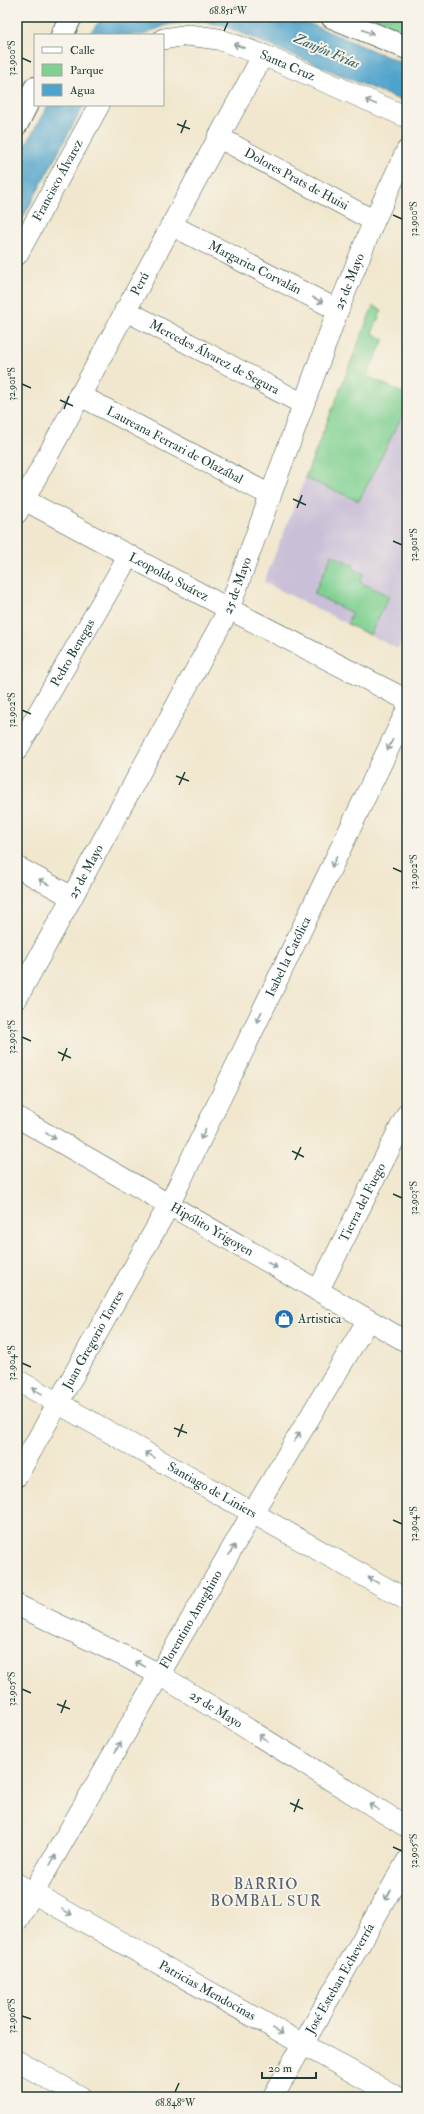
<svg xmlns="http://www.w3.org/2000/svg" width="424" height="2114" font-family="'IM FELL Double Pica',serif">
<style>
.industrial{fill:#c9bfd7}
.green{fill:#7fd091;stroke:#4f8662}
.water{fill:#50a3cb;stroke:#387080}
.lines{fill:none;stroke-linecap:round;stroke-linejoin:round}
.minor-casing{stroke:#3e564b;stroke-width:22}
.major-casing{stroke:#3e564b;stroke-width:24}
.minor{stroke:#fff;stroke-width:21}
.major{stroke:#fff;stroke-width:22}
.oneway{stroke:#8f9e9a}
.ticks{fill:none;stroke:#1f3d34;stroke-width:1.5}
.labels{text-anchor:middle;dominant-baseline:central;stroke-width:4;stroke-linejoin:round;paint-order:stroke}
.street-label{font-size:13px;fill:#1f3d34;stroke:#f7f3e8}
.poi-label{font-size:13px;fill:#1f3d34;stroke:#f7f3e8;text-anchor:start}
.water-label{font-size:14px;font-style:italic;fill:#2e5c61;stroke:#f7f3e8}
.quarter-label{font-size:15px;letter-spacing:1px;fill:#556071;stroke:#f7f3e8}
.neatline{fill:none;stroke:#1f3d34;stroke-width:1.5}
.ticks-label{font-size:10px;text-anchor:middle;fill:#1f3d34}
</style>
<rect width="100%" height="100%" fill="#f7f3e8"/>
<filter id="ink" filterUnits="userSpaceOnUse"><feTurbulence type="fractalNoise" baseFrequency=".025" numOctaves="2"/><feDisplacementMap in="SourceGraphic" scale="8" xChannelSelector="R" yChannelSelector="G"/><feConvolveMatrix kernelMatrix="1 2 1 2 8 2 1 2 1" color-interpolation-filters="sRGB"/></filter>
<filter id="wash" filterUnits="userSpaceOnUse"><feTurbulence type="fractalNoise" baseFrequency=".012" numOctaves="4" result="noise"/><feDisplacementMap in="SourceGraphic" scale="16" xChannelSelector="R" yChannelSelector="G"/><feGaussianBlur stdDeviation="0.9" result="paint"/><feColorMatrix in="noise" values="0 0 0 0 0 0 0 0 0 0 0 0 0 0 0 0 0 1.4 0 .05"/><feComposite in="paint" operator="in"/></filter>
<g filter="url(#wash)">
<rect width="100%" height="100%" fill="#f1e7ce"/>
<path class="industrial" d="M349 368 407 395V629L398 649 264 582Z"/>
<path class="green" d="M344 17H407V44Z
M373 306 382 310 372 333 384 339 367 376 407 395V406L359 501 305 478Z
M332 555 354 565 353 569 364 574 360 582 389 596 370 635 347 624 352 613 314 594Z"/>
<path class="water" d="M103 17H294L407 65V103L222 25 194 21 167 25 143 35H88Z
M48 105H84L17 229V160Z"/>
</g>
<g filter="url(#ink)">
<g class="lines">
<defs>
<g id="minor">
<path id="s1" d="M163 39 188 35 218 39 263 55 407 117"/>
<path id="s2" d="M218 137 374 221"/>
<path id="s3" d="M171 225 338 310"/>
<path id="s4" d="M17 255 99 105"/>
<path id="s5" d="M125 310 303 404"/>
<path id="s6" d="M79 395 270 495"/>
<path id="s7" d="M17 496 229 609 407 700"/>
<path id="s8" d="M17 513 263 55"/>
<path id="s9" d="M17 750 129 555"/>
<path d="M17 867 72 897"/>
<path id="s10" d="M17 998 229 609 338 310 374 221 407 150"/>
<path id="s11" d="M17 1117 407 1342"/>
<path id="s12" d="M318 1291 407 1114"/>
<path id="s13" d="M17 1380 407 1600"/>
<path id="s14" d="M17 1476 169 1205 407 710"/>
<path id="s15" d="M17 1605 126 1657 160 1675 407 1827"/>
<path id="s16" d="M17 1884 397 2097"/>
<path id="s17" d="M17 1921 253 1512 368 1320"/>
<path d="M17 2061 81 2097"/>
<path id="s18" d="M273 2097 407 1861"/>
</g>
<path id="major" d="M332 17 407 48
M62 35 71 17
M17 124 35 88"/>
</defs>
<use href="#minor" class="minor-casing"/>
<use href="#major" class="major-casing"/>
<use href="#minor" class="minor"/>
<use href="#major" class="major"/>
</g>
<defs><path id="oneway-shaft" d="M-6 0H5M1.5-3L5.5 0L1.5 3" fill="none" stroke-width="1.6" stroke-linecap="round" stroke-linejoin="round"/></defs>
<g class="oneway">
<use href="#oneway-shaft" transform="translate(368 32) rotate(22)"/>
<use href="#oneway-shaft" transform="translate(239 46) rotate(-160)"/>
<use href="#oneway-shaft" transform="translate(371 102) rotate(-156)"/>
<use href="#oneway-shaft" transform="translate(318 300) rotate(27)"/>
<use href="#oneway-shaft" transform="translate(390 745) rotate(116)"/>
<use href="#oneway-shaft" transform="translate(334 862) rotate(116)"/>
<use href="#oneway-shaft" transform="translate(44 882) rotate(-151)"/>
<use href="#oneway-shaft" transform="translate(259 1017) rotate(116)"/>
<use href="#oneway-shaft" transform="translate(203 1134) rotate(116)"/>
<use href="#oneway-shaft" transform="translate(51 1136) rotate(30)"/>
<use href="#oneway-shaft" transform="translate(272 1265) rotate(30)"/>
<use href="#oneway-shaft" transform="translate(37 1391) rotate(-151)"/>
<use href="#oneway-shaft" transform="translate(297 1437) rotate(-59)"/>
<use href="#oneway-shaft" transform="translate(150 1455) rotate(-151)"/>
<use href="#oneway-shaft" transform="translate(232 1550) rotate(-60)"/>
<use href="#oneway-shaft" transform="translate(373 1580) rotate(-150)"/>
<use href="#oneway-shaft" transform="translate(140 1664) rotate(-152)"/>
<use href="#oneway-shaft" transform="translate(263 1738) rotate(-148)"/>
<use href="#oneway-shaft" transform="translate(118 1747) rotate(-60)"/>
<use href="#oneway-shaft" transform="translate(374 1807) rotate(-148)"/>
<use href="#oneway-shaft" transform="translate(53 1860) rotate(-60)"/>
<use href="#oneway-shaft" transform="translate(388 1895) rotate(120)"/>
<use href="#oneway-shaft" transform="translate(67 1912) rotate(29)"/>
<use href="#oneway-shaft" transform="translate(278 2031) rotate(29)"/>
</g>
</g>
<path class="ticks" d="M224 31 228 22M22 58 31 62M177 124 190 129M181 133 186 120M393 215 402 219M22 384 31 388M60 400 73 406M64 409 69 396M293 499 306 505M297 508 302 495M393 541 402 545M22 710 31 714M176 776 189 781M179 785 185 772M393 868 402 872M22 1037 31 1041M58 1052 71 1058M62 1061 67 1048M292 1151 304 1157M295 1160 301 1147M393 1194 402 1198M22 1363 31 1367M174 1428 187 1433M178 1437 183 1424M393 1520 402 1524M22 1689 31 1693M57 1704 70 1709M61 1713 66 1700M290 1803 303 1809M294 1812 299 1799M393 1847 402 1851M22 2016 31 2019M175 2092 179 2083"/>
<defs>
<symbol id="shop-disc" viewBox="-11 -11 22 22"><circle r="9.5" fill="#1f6fb2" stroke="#f7f3e8"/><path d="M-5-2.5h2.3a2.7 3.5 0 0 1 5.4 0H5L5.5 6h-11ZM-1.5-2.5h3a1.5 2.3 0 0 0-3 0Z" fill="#fff"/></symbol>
</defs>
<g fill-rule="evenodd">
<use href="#shop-disc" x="273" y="1308" width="22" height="22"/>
</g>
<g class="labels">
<g class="street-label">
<text stroke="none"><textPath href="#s1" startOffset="130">Santa Cruz</textPath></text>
<text stroke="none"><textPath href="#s2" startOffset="89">Dolores Prats de Huisi</textPath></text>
<text stroke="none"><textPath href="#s4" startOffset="85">Francisco Álvarez</textPath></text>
<text stroke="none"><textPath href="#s3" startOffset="94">Margarita Corvalán</textPath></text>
<text stroke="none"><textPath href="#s10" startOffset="792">25 de Mayo</textPath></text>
<text stroke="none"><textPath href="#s8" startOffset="260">Perú</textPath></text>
<text stroke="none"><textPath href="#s5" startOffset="101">Mercedes Álvarez de Segura</textPath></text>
<text stroke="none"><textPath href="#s6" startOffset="108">Laureana Ferrari de Olazábal</textPath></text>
<text stroke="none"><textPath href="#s7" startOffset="172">Leopoldo Suárez</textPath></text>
<text stroke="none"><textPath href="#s10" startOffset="468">25 de Mayo</textPath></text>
<text stroke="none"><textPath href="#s9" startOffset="112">Pedro Benegas</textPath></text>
<text stroke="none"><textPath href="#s10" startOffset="144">25 de Mayo</textPath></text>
<text stroke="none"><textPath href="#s14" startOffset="586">Isabel la Católica</textPath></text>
<text stroke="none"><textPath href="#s12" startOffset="99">Tierra del Fuego</textPath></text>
<text stroke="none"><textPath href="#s11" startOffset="225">Hipólito Yrigoyen</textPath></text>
<text stroke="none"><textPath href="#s14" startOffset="156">Juan Gregorio Torres</textPath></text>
<text stroke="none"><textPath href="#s13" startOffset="224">Santiago de Liniers</textPath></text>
<text stroke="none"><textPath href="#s17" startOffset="348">Florentino Ameghino</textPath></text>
<text stroke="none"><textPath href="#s15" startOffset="225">25 de Mayo</textPath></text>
<text stroke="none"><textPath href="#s18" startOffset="136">José Esteban Echeverría</textPath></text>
<text stroke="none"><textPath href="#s16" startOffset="218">Patricias Mendocinas</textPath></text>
</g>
<g class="poi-label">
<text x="298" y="1319">Artistica</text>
</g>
<g class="water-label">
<text transform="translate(327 51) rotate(23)">Zanjón Frías</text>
</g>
<g class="quarter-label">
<text x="266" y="1884">BARRIO<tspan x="266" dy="17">BOMBAL SUR</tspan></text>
</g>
</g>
<rect width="424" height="2114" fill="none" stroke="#f7f3e8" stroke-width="44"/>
<rect x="34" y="34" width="130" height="72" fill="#f7f3e8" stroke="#a1aaa0"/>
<rect x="42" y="47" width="20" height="6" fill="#ffffff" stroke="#a1aaa0"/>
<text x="70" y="54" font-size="12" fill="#1f3d34">Calle</text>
<rect x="42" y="64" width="20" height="12" fill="#7fd091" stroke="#a1aaa0"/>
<text x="70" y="74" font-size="12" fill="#1f3d34">Parque</text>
<rect x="42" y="84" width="20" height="12" fill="#50a3cb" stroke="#a1aaa0"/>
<text x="70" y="94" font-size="12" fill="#1f3d34">Agua</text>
<path d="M262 2072v6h54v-6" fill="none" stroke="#1f3d34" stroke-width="2"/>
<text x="268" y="2072" font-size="12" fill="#1f3d34" stroke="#f7f3e8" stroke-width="3" paint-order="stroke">20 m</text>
<rect x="22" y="22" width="380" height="2070" class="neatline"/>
<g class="ticks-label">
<text x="228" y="14">68.851°W</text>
<text transform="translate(11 58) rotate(-90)" y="4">32.900°S</text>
<text transform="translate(413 219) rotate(-90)" y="4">32.900°S</text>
<text transform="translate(11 384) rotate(-90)" y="4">32.901°S</text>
<text transform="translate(413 545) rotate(-90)" y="4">32.901°S</text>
<text transform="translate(11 710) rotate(-90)" y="4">32.902°S</text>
<text transform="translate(413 872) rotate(-90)" y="4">32.902°S</text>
<text transform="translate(11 1037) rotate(-90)" y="4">32.903°S</text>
<text transform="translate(413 1198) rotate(-90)" y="4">32.903°S</text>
<text transform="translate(11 1363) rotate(-90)" y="4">32.904°S</text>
<text transform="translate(413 1524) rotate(-90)" y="4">32.904°S</text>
<text transform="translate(11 1689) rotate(-90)" y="4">32.905°S</text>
<text transform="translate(413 1851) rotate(-90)" y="4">32.905°S</text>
<text transform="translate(11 2016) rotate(-90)" y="4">32.906°S</text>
<text x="175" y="2106">68.848°W</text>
</g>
</svg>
